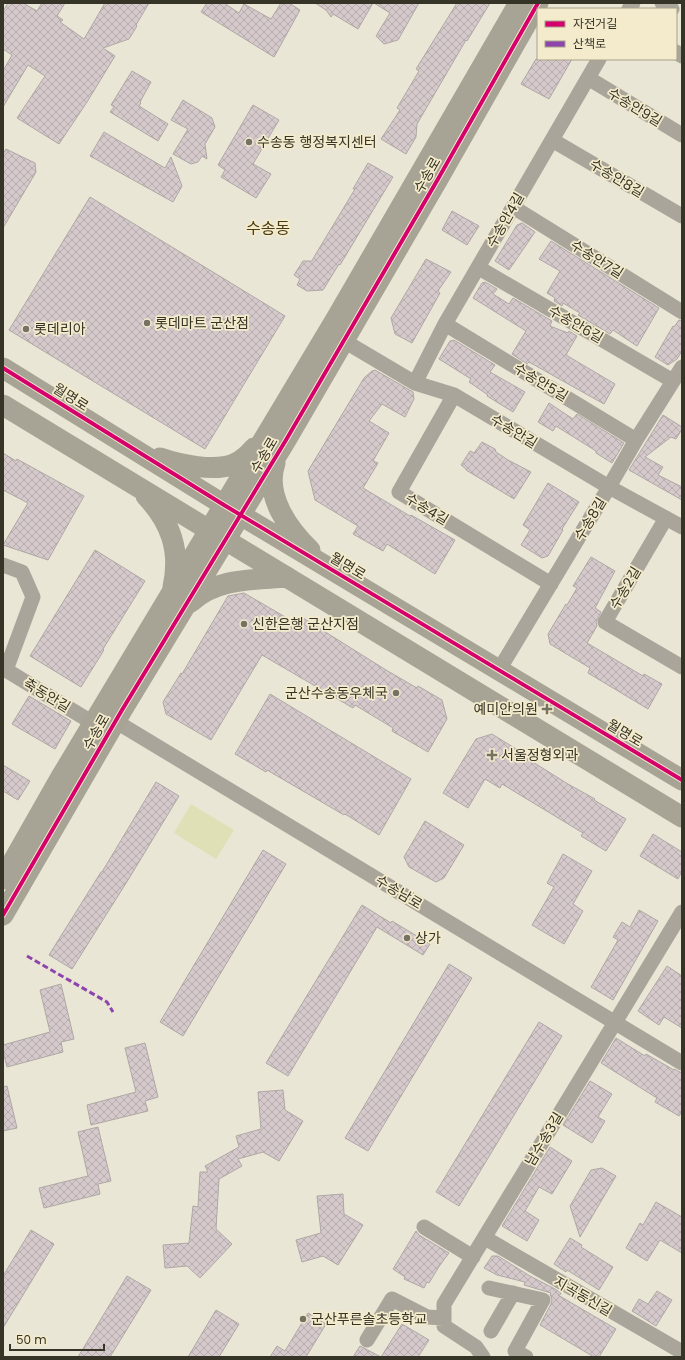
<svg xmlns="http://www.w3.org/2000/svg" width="685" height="1360" font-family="Poppins,'Noto Sans KR',sans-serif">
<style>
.park{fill:#e0e0b7}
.building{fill:url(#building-cross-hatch);stroke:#aea8a5}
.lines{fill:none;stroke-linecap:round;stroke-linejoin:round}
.street{stroke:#a9a59a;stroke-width:15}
.secondary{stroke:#a8a495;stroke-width:21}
.quiet{stroke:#8e44ad;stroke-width:3;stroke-dasharray:6 3;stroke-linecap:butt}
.cycleway-casing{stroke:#f3ebcc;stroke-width:6}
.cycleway{stroke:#d6006c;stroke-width:4}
.poi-dot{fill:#757264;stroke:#f3ebcc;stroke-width:1.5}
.labels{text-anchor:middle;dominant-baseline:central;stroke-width:3.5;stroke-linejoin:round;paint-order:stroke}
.street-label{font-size:14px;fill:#363327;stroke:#f3ebcc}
.poi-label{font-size:14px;fill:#363327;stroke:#f3ebcc;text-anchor:start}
.quarter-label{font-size:16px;fill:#4b3b13;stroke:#f3ebcc}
</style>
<defs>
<pattern id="building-cross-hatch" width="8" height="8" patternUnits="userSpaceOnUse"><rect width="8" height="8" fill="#d5c9cc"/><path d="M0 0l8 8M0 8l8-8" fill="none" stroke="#b7adaf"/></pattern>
</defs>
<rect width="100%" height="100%" fill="#eae6d5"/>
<path class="park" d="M191 804 234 830 216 859 174 833Z"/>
<path class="building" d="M8 3H23L37 11 42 3H65L57 16 63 20 60 22 84 39 105 3H149L136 25 137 26 129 39 103 48 115 56 87 102 59 144 17 118 45 76 28 65 3 107V71L12 55 3 49V11Z
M207 3H224L239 13 244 4 271 19 281 3H289L300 10 274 57 201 12Z
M315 3H373L358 29 333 14 331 17 326 10Z
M374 3H419L398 40 384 44 376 36 390 13Z
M457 3H490L467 41 466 40 417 124 416 137 406 154 381 139 400 110 397 108 419 71 416 69Z
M536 59H572L549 99 521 84Z
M132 71 151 82 140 102 141 103 139 106 168 124 158 141 110 112 114 107 111 105Z
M183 100 212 118 215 127 205 144 207 159 202 156 198 162 191 164 173 154 188 129 171 120Z
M253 105 279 120 253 164 271 174 256 198 221 177 225 170 218 165Z
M104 132 165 168 171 157 182 186 173 202 90 156Z
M6 149 35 163 36 172 3 228V154Z
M368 163 393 177 340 265 339 264 323 290 307 291 297 285 300 279 294 275 303 261H312L314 257 355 189H353Z
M90 197 285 316 205 449 9 330Z
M452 211 479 226 467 245 442 230Z
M522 223 535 232 509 270 495 261 517 225Z
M551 241 659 308 637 346 613 330 610 334 578 315 580 313 563 303 562 306 554 301 555 298 547 293 560 271 539 259Z
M426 259 451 272 438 291 440 293 412 343 395 334 391 318Z
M485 282 497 289 493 294 509 304 513 298 552 321 550 326 568 333 569 331 577 336 566 355 615 384 604 404 529 362 527 364 512 354 526 331 473 298 482 283Z
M679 320 682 321V351L677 359 668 365 655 357 673 326 674 327Z
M454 340 495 365 490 372 525 392 513 412 487 396 488 395 469 382 471 379 439 359 450 341Z
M375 370 413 392 414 399 405 417 382 404 369 421 389 433 373 461 378 463 363 488 410 516 411 515 455 540 435 574 387 544 383 551 353 534 358 526 315 500 308 471 364 378 372 371Z
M549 403 573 419 577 414 624 443 612 463 596 453V451L556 426 553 431 538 422Z
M663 415 682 427V429L676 439 671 437 645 457 663 467 658 475 682 487V500L629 470Z
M482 442 495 449 496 452 508 460 531 472 514 499 466 470V469L461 465 470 451 474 453Z
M3 453 16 461 17 459 84 496 48 560 3 545 28 503 3 490Z
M548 483 579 502 562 529 563 530 548 556 542 558 521 545 530 530 523 525Z
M95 550 145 581 103 649 104 650 81 687 30 656Z
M591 557 615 571 595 608 601 612 596 622 597 626 587 643 643 676 644 674 662 684 648 709 588 673 590 668 550 644 548 634 566 604 567 605 577 588 573 586Z
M244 593 299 625 303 618 386 670 417 688 418 686 442 700 447 719 428 752 392 731 393 728 355 705 353 708 262 655 211 740 166 714 163 702 181 673 182 674 228 596Z
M270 694 411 779 379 835 345 814 344 815 267 770 266 772 235 754Z
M29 696 71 721 55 749 12 724Z
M492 734 521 752 520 754 568 784 595 799 594 800 626 819 606 851 581 836 583 833 502 784 500 788 485 779 468 808 443 793 476 739Z
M3 765 30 781 18 800 3 791Z
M156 782 179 796 128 880 72 969 49 955 101 872H102Z
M425 821 464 845 444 878 436 882 409 867 404 857Z
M653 834 682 852V871L678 879 640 856Z
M263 850 286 864 183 1036 160 1022Z
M563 854 592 871 573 904 583 911 564 944 532 925 554 887 547 883Z
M362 905 391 923 392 921 430 944 423 955 377 927 288 1076 266 1063Z
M639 910 658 921 613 1000 591 987 618 940 613 937 622 922 630 927Z
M449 964 472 978 368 1151 345 1138Z
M667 966 682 976V1028L664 1017 659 1025 638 1011Z
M61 984 74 1039 61 1042 63 1052 7 1067 3 1051V1045L50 1032 40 990Z
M539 1022 562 1036 459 1206 436 1192Z
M616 1038 645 1056 646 1054 674 1070V1069L682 1073V1111L679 1116 655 1102 657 1098 601 1063Z
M145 1043 158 1097 145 1101 148 1111 91 1125 87 1105 136 1092 125 1048Z
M590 1081 612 1094 598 1117 605 1121 592 1143 563 1125Z
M7 1086 17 1128 3 1131V1087Z
M283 1090 285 1110 303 1121 279 1161 263 1152 238 1159 242 1166 219 1179 216 1229 232 1244 200 1278 187 1266 165 1268 163 1245 189 1243 193 1206 198 1207 200 1172H208L205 1166 239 1147 236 1136 261 1129 258 1092Z
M98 1127 111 1181 98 1184 100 1194 44 1208 39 1188 88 1176 78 1132Z
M550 1147 572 1161 552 1194 539 1187 525 1211 539 1220 527 1241 502 1226Z
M602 1168 616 1176 580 1237 570 1206 591 1170Z
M343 1194 344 1214 363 1225 338 1265 323 1256 302 1262 296 1240 321 1233 317 1196Z
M656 1202 682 1217V1253L660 1240 647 1261 626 1248 640 1223 643 1225Z
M31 1230 54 1244 3 1328V1276Z
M416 1231 419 1235 449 1253 440 1265 429 1283 427 1282 424 1288 404 1279 405 1277 393 1269Z
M570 1238 582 1245 581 1247 613 1267 599 1290 567 1270 566 1272 554 1264Z
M492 1256H498L530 1276 555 1289 561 1293 560 1295H558L616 1329 599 1357H594L540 1325 551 1304 552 1300 550 1294 551 1293 524 1285 525 1282 497 1275 484 1268Z
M127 1276 151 1290 110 1357H78Z
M657 1291 672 1300 656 1326 632 1311 639 1299 648 1304Z
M216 1310 239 1324 219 1357H188Z
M308 1313 326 1324 306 1357H270L277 1346 285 1351Z
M402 1324 429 1340 418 1357H353L360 1346 381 1357Z"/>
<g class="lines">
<path class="street" d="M662 3 672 9
M629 9 633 3
M676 52 682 56
M588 78 682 135
M552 140 682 216
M513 207 682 312
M479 268 673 381
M445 324 636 440
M344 341 415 383 454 395 609 487 682 527
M415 383 445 324 599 59
M454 395 399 492 551 584
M666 518 605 622 682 667
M3 565 22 572 33 597 6 670 93 723
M499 670 609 487 636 440 682 367
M115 721 682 1063
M424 1227 473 1257
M485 1238 682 1352
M489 1288 543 1300 515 1351 526 1357
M491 1331 513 1293
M367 1340 392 1299 427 1317 444 1318
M483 1357 476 1347 444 1326V1304L682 912"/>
<path class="secondary" d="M3 368 224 505 682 780
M3 405 682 817
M160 458C180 465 215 472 234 464 243 460 248 455 254 448
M275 463C264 495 288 529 310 550
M146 496C171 522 181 551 173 587
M191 602C216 578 253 580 287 577
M3 879 61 777 336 319 519 3
M3 915 122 710 286 440 438 179 538 3"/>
<path class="quiet" d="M27 956 107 1002 113 1012"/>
<defs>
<path id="cycleway" d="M3 368 224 505 682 780
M3 915 122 710 286 440 438 179 538 3"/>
</defs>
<use href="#cycleway" class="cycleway-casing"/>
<use href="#cycleway" class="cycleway"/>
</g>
<g class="poi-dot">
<circle cx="249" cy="142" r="4"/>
<circle cx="147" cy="323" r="4"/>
<circle cx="26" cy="329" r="4"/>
<circle cx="244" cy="624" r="4"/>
<circle cx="396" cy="693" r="4"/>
<path d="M545 703h4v4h4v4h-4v4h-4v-4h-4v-4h4z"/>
<path d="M490 749h4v4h4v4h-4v4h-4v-4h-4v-4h4z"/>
<circle cx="407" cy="938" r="4"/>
<circle cx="303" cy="1319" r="4"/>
</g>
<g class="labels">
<g class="street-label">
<text transform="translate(635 107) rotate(31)">수송안9길</text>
<text transform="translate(427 175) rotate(-60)">수송로</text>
<text transform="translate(617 178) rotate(31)">수송안8길</text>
<text transform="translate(505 220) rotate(-60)">수송안4길</text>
<text transform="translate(597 259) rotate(32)">수송안7길</text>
<text transform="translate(576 324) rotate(30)">수송안6길</text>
<text transform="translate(541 382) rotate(31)">수송안5길</text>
<text transform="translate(71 397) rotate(32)">월명로</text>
<text transform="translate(514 431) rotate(31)">수송안길</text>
<text transform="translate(264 455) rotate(-59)">수송로</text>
<text transform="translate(427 509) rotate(31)">수송4길</text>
<text transform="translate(590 519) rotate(-59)">수송8길</text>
<text transform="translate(348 566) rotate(31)">월명로</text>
<text transform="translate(625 588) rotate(-59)">수송2길</text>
<text transform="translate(47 695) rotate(31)">축동안길</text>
<text transform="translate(96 732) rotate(-60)">수송로</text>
<text transform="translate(625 733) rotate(31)">월명로</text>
<text transform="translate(399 892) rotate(31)">수송남로</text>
<text transform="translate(544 1139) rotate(-59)">남수송3길</text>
<text transform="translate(583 1296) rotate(30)">지곡동신길</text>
</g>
<g class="poi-label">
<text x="257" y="142">수송동 행정복지센터</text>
<text x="155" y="323">롯데마트 군산점</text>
<text x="34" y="329">롯데리아</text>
<text x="252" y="624">신한은행 군산지점</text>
<text x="388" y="693" text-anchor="end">군산수송동우체국</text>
<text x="538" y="709" text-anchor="end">예미안의원</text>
<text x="501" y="755">서울정형외과</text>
<text x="415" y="938">상가</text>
<text x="311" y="1319">군산푸른솔초등학교</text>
</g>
<g class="quarter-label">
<text x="268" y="228">수송동</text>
</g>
</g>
<rect width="685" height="1360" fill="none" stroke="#363327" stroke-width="8"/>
<rect x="537" y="8" width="140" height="52" fill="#f3ebcc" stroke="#a7a18a"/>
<rect x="545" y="21" width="20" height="6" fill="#d6006c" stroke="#a7a18a"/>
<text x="573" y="28" font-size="12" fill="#363327">자전거길</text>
<rect x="545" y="41" width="20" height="6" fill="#8e44ad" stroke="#a7a18a"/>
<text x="573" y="48" font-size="12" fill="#363327">산책로</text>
<path d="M10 1344v6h94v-6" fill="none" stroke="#363327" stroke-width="2"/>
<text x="16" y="1344" font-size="12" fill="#363327" stroke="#f3ebcc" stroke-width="3" paint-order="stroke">50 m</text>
</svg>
